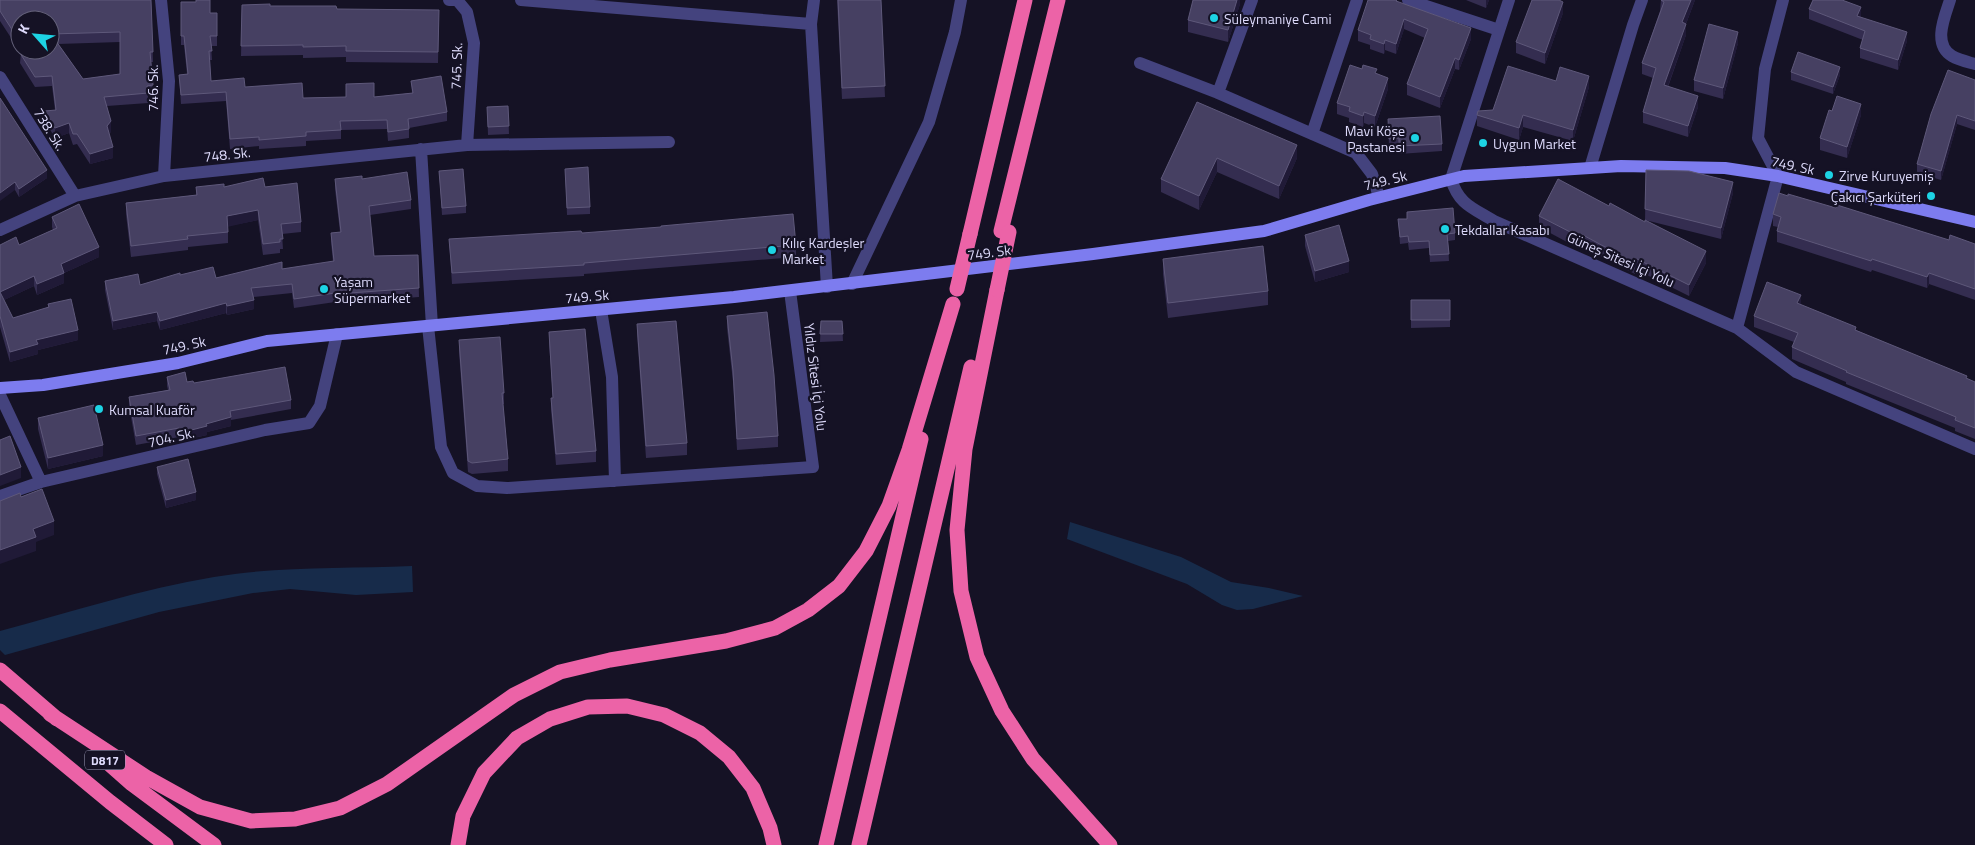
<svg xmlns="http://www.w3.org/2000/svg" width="1975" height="845" font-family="'Titillium Web',sans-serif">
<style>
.water{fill:#172b4a}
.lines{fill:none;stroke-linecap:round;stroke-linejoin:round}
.street{stroke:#44437e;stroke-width:12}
.secondary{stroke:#7d7cef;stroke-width:12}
.highway{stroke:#ec63a7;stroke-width:15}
.highway-bridge{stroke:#ec63a7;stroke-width:15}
.wall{fill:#342d50;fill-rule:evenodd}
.shaded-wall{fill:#201a37}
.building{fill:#464062;stroke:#5e587a;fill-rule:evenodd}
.poi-dot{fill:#1dd3e4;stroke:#151225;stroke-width:2}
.labels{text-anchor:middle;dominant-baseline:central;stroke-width:4.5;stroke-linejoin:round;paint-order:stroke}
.shield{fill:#151225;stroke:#a19ebb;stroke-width:1}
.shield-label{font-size:12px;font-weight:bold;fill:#dddafb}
.poi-label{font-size:14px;fill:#dddafb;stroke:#151225;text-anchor:start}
.street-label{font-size:14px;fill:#dddafb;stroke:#151225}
</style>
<rect width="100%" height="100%" fill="#151225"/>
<path class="water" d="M1070 522 1181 557 1231 582 1269 588 1303 596 1253 609 1237 610 1222 605 1187 584 1067 539Z
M412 566 413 592 356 595 290 589 253 593 159 612 5 655 0 650V631C71 612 142 589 214 577 279 566 346 569 412 566Z"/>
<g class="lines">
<path class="street" d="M161 0 169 81 164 176
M449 0H457L467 12 474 43 467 145
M521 0 811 24 814 0
M1408 0 1499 30
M1509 0 1451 179C1459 205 1473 208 1494 221L1737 328 1796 372 1975 449
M1950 0C1945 16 1932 44 1952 56 1959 60 1968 62 1975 64
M811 24 827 287
M1140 63 1218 93 1356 153 1372 174 1379 197
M0 77 75 196
M1218 93 1252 0
M1312 134 1357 0
M421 149 432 326
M1590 168 1633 25 1642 0
M0 230 75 196 164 176 467 145 669 142
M852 284 929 122 955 32 961 0
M601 310 612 377 615 481
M428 326 441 447 453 473 477 486 507 488 813 467 790 291
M1737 328 1778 176 1758 138 1765 69 1783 0
M0 395 41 482 265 430 309 423 320 406 337 334
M0 496 41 482"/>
<path class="secondary" d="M0 388 43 385 178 363 267 341 734 297 1093 254 1264 231 1369 200 1464 176 1621 166 1725 168 1778 176 1975 222"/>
<path class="highway" d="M1001 231 1058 0
M970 234 1025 0
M997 290 965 449 957 530 961 591 977 657 1002 711 1033 759 1110 845
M0 670 57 719
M0 711 110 802 166 845
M50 714 146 777 200 807 251 821 295 819 340 808 387 784 514 695 560 672 610 660 726 641 775 628 808 610 839 586 866 551 889 506 909 450 953 304
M99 755 132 784 214 845
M458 845 463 816 484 773 517 738 550 719 588 707 627 706 664 715 700 733 729 757 753 788 770 828 774 845
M826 845 921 439
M859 845 971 367"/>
<path class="highway-bridge" d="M957 289 970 234
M997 290 1009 232"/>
</g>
<path class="wall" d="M0 0H151L153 62H151L153 95 148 96V103L107 106 111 132 109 133 113 158 90 164 77 144 73 145 69 133 55 138 45 121V111L55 110 52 86 35 87 20 63 21 53 0 21ZM20 20 50 50H20ZM120 42V74L83 79 58 44Z
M837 0H881L885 97 842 99Z
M1240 0V4L1228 42 1188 32V20Z
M1397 0V2L1471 39 1459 70 1455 69 1440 108 1407 95V84L1425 38 1404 29 1396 54 1385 50 1384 54 1370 49V45L1358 41V30Z
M1466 0H1489L1486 8Z
M1661 0H1695L1686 24V35L1668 87 1698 107 1688 137 1643 123V112L1653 78 1642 74V63L1660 11Z
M181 2 210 13H217V46H211L212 60H210L211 81 303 98 374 97 412 93 411 81 447 112V121L409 128V138L388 141 387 129 341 130V139L306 141V146L259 149V146L230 149 226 101 181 104 179 75 187 74 184 45H181Z
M242 5 337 9 439 10 438 63 346 62V57L303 58V55L241 56Z
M1809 9 1860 17 1907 41 1898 70 1860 58V48L1863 40 1809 19Z
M1563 13 1545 64 1516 53V42Z
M1738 43 1723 99 1694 91V80Z
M1791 72 1840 75 1833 94 1791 80Z
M1377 74 1388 89 1375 127 1364 123 1363 127 1349 122V118L1337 114V103Z
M1975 80V130L1957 124 1941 180 1917 173V164Z
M1556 81 1589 87 1573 141 1523 127 1519 140 1477 126V115L1493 110Z
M0 98 47 178 19 197 15 190Z
M1197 102 1297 158 1279 199 1217 172 1199 210 1161 192V179Z
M508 106 509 134 488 135 487 107Z
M1832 111 1861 115 1847 158 1820 150V138Z
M1388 119 1442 144V151L1399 154V146H1389Z
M565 169 590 207V214L567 215Z
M1646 170 1733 193 1721 239 1645 220Z
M439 171 466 206V213L442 215Z
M335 179H362L411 200V209L370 215 374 256 418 255 419 297 350 302 349 300 294 308 292 293 253 297 254 309 227 315 226 313 160 330 157 321 113 330 105 290V281L140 285 180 275 216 278 333 262 331 242V233L340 232 335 189Z
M196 187H265L301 222V232L282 234 283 249H280V253L263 255 258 220 228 226V243L188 247V250L131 257 126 214V203L196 195Z
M1836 208 1949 240 1975 244V300L1929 284 1927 288 1872 270 1871 272 1777 242V231L1778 227 1773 226V214Z
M1407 212 1455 233V240L1448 241 1449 261 1430 262 1429 248 1409 250 1408 243 1400 244 1398 219H1407Z
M1539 216 1706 263 1689 296 1637 270 1635 274 1581 246 1580 249 1539 227Z
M52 217 99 257 64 273V283L37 295 34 286 4 300 13 318 48 308V304L78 340 38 350V354L10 362 0 327V245H19L53 230 52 227Z
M582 233 796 245V257L584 274V276L452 284 449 239Z
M1305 235 1349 272 1315 282 1305 246Z
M1163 259 1268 291V305L1168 318 1163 274Z
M1411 300H1450V327L1411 328Z
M1801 305 1856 330 1975 382V439L1955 431V428L1846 384V382L1792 359V347L1794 342 1754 327V316Z
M727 316 778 436V447L737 450 733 382 727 328Z
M821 321H842L843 341 820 342Z
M637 324 687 443V455L646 458 637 335Z
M549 332 596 451V462L556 465 551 410V398H553L549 343Z
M459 340 504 393V404H503L508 459V471L472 474 468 472 459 352Z
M167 377 187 382 291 400V409L231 420V426L207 432V435L180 441 179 437 136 445 129 406V397L168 390 167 386Z
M38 418 103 456 48 469 38 429Z
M157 467 196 500 166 508 157 474Z"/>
<path class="shaded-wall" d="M1237 0H1240V4L1228 42V30Z
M1486 0H1489L1486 8Z
M1691 0H1695L1682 34V22Z
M1563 2V13L1545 64V53Z
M1861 7V17L1857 26V16Z
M1404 19V29L1396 54V44Z
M1686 24V35L1664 97V85Z
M1471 28V39L1459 70V60Z
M1738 32V43L1723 99V88Z
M1907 32V41L1898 70V60Z
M1385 40V50L1384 54V44Z
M1455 58V69L1440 108V97Z
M1840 67V75L1833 94V87Z
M1589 76V87L1573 141V130Z
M1388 78V89L1375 127V116Z
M1698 96V107L1688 137V126Z
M1861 104V115L1847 158V147Z
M1364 112V123L1363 127V116Z
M1523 115V127L1519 140V128Z
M1957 115V124L1941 180V171Z
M111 121V132L107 136V126Z
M69 123V133L55 138V128Z
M1297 145V158L1279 199V186Z
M113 147V158L90 164V154Z
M1217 158V172L1199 210V196Z
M47 170V178L19 197V189Z
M15 182V190L0 201V193Z
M1733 182V193L1721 239V228Z
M258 210V220L227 227V216Z
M1581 234V246L1580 249V237Z
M99 247V257L64 273V283L37 295V284L61 264Z
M1706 251V263L1689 296V285Z
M1637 259V270L1635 274V263Z
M1349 261V272L1315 282V271Z
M1929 273V284L1927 288V277Z
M34 276V286L0 302V292Z
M1801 295V306L1797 303Z
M254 300V309L227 315V306Z
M226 303V313L160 330V321Z
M157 312V321L113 330V321Z
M78 330V340L38 350V354L10 362V352L36 340Z
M231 417V426L207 432V435L180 441V433L206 424Z
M103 445V456L48 469V458Z
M21 467V478L0 486V475Z
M196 492V500L166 508V500Z
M54 521V535L36 542V551L0 564V550L33 529Z"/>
<path class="building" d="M0 0H151L153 52H150L153 85 147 86 148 93 104 97 111 121 107 126 113 147 90 154 77 134H73L69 123 55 128 45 111 56 110 52 76 35 77 20 53 26 51 25 50H50V20H20V42L0 11ZM120 32V74L83 79 51 34Z
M196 0H210V13H217V36H210L212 51H209L211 81 244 78 245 87 302 83 303 98 346 97V84L374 83V97L413 93 411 81 441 76 447 112 408 119 409 129 388 132 387 120 340 121 341 130 306 132V136L259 140V137L230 139 226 92 181 95 179 75 188 74 184 36H181V2H196Z
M838 0H881L885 86 842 88Z
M1193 0H1237L1228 30 1188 20Z
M1368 0H1397L1396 1 1471 28 1459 60 1455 58 1440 97 1407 84 1428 29 1404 19 1396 44 1385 40 1384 44 1370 39 1371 35 1358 30Z
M1532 0H1559L1563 2 1545 53 1516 42Z
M1661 0H1691L1682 22 1686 24 1664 85 1698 96 1688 126 1643 112 1656 68 1642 63 1664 2Z
M1813 0H1842L1861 7 1857 16 1907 32 1898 60 1860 48 1865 31 1809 9Z
M270 4V6H336L337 9 439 10 438 52 346 51V46L303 47V45L241 46 242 5Z
M1709 24 1738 32 1723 88 1694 80Z
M1798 52 1840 67 1833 87 1791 72Z
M1350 65 1362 69 1363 65 1377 69 1375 73 1388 78 1375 116 1364 112 1363 116 1349 111 1350 107 1337 103Z
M1508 66 1556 81 1560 67 1589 76 1573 130 1523 115 1519 128 1477 115 1478 111 1493 110Z
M1948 70 1975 80V121L1957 115 1941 171 1917 164 1931 114Z
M1837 96 1861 104 1847 147 1820 138 1829 110 1832 111Z
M0 98 47 170 19 189 15 182 0 193Z
M1197 102 1297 145 1279 186 1217 158 1199 196 1161 179Z
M508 106 509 126 488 127 487 107Z
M1440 116 1442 144 1399 146V138L1389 139 1388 119Z
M588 167 590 207 567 208 565 169Z
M463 169 466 206 442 208 439 171Z
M1646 170 1689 171 1733 182 1721 228 1645 209Z
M407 172 411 200 369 206 374 256 418 255 419 288 350 293 349 291 294 299 292 284 251 288 254 300 227 306 226 303 160 321 157 312 113 321 105 281 138 274 140 285 180 273V275L213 267 216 278 282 262V269L334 261 331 233 341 232 335 179 362 176V179Z
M263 178 265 187 297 183 301 222 281 224 283 239H280V242L263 244 258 210 227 216 228 232 187 236 188 239 131 246 126 203 197 195 196 187 224 184V187Z
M1558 179 1609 206 1610 203 1645 222V220L1706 251 1689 285 1637 259 1635 263 1581 234 1580 237 1539 216Z
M1779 193 1788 196V194L1836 208 1837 205 1949 240 1950 235 1975 244V289L1929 273 1927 277 1872 259 1871 261 1777 231 1781 217 1773 214Z
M79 204 99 247 61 264 64 273 37 284 34 276 0 292V245L16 237 19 245 57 228 52 217Z
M1453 208 1455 233 1447 234 1449 254 1430 255 1429 241 1409 242 1408 236 1400 237 1398 219H1407V212Z
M793 214 796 245 584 263V265L452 273 449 239 581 231 582 233 661 227V226Z
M1339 225 1349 261 1315 271 1305 235Z
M1263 246 1268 291 1168 303 1163 259Z
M1767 282 1801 295 1797 303 1856 327 1855 330 1967 376 1966 378 1975 382V428L1955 420 1956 417 1846 372 1847 371 1792 347 1798 333 1754 316Z
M0 292 13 318 49 307 48 304 71 299 78 330 36 340 38 344 10 352 0 316Z
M1411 300H1450V320H1411Z
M767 312 774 375 778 436 737 439 733 371 727 316Z
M676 321 687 443 646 446 637 324Z
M821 321H842L843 334H820Z
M585 329 596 451 556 454 551 398H553L549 332Z
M500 337 504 393H502L508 459 472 463 468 461 459 340Z
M285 367 291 400 230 411 231 417 206 424 207 426 180 433 179 428 136 436 129 397 170 390 167 377 185 372 187 382 193 381 194 383Z
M94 405 103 445 48 458 38 418Z
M10 436 21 467 0 475V440Z
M188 459 196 492 166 500 157 467Z
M42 489 54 521 33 529 36 537 0 550V501L20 493 21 497Z"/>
<g class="poi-dot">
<circle cx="1214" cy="18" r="5"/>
<circle cx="1415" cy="138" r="5"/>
<circle cx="1483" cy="143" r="5"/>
<circle cx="1829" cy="175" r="5"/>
<circle cx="1931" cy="196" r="5"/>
<circle cx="1445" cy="229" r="5"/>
<circle cx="772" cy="250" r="5"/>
<circle cx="324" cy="289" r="5"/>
<circle cx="99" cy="409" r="5"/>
</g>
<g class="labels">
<rect class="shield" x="85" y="750.5" width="40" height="19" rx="4"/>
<g class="shield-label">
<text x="105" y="760">D817</text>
</g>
<g class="poi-label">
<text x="1224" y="18">Süleymaniye Cami</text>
<text x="1405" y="130" text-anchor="end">Mavi Köşe<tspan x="1405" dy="16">Pastanesi</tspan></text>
<text x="1493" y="143">Uygun Market</text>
<text x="1839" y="175">Zirve Kuruyemiş</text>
<text x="1921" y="196" text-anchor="end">Çakıcı Şarküteri</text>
<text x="1455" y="229">Tekdallar Kasabı</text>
<text x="782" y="242">Kılıç Kardeşler<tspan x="782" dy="16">Market</tspan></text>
<text x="334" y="281">Yaşam<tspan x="334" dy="16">Süpermarket</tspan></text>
<text x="109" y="409">Kumsal Kuaför</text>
</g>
<g class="street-label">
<text transform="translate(456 66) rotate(-88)">745. Sk.</text>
<text transform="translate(152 88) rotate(-90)">746. Sk.</text>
<text transform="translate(50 129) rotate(58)">738. Sk.</text>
<text transform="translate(227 154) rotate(-6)">748. Sk.</text>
<text transform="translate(1793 165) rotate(12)">749. Sk</text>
<text transform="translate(1385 180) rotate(-14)">749. Sk</text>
<text transform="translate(989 252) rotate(-7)">749. Sk</text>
<text transform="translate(1621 259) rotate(24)">Güneş Sitesi İçi Yolu</text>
<text transform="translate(587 296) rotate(-5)">749. Sk</text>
<text transform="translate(184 345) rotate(-12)">749. Sk</text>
<text transform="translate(816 377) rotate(83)">Yıldız Sitesi İçi Yolu</text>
<text transform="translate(171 437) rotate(-13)">704. Sk.</text>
</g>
</g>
<g transform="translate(35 35) rotate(297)"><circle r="24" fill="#151225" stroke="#65627b"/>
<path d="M0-4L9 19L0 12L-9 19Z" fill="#1dd3e4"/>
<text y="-8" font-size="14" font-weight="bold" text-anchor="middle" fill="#dddafb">K</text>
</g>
</svg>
